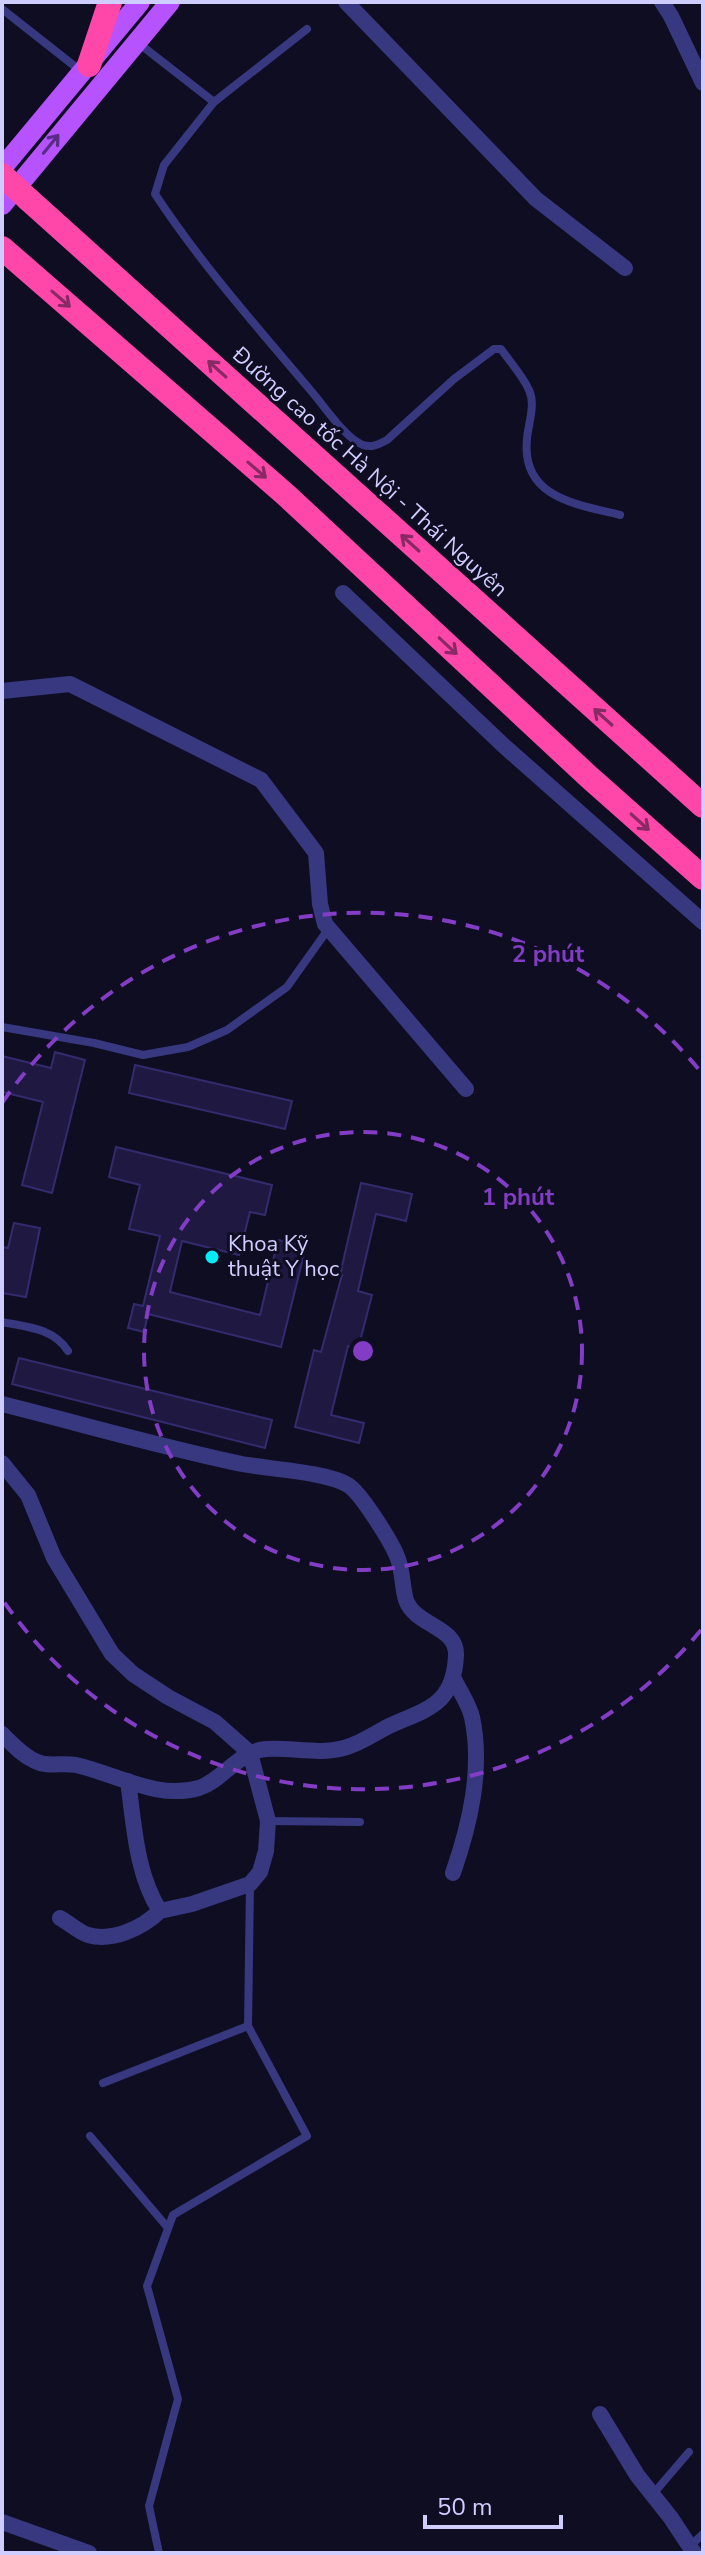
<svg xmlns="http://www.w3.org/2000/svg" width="705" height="2555" font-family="'Nunito Sans',sans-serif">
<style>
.building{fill:#1f1942;stroke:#342b6e;stroke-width:2}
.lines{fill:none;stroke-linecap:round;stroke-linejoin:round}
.lane{stroke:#373880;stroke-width:8}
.street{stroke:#373880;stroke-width:16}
.primary{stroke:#b653ff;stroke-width:20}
.highway{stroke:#ff47a9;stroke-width:24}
.highway-bridge{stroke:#ff47a9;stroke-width:24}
.oneway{stroke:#5a2c85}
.oneway2{stroke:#872a65}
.ring{fill:none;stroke:#833cc5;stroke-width:4;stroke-dasharray:14 10}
.poi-dot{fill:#00ecf7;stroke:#0f0d21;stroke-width:3}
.labels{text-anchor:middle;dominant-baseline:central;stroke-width:6;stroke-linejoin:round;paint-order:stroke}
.street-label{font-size:22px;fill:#cfccff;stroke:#0f0d21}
.poi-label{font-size:22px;fill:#cfccff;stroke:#0f0d21;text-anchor:start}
.centre{fill:#833cc5;stroke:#0f0d21;stroke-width:4}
.ring-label{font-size:24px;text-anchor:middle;font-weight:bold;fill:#833cc5;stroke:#0f0d21;stroke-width:6;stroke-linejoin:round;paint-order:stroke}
</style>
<rect width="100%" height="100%" fill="#0f0d21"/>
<path class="building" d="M55 1052 85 1060 52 1193 22 1185 43 1102 2 1092V1056L51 1068Z
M135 1065 292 1101 285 1129 129 1093Z
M116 1147 272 1185 265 1215 250 1212 239 1255 182 1241 170 1292 260 1315 278 1240 306 1246 281 1347 148 1314 144 1332 128 1328 134 1304 143 1306 160 1236 129 1229 140 1185 109 1177Z
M361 1183 412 1194 406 1221 376 1214 358 1291 372 1295 358 1349 348 1346 331 1415 364 1423 359 1443 295 1427 314 1350 321 1352 342 1275H340Z
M14 1223 40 1228 26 1297 2 1293V1247L8 1248Z
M19 1358 272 1420 265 1448 12 1384Z"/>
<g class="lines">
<path class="lane" d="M2 9 82 72
M307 29 214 102 164 165 155 194C201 264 258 328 312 392 324 406 346 439 363 445 372 448 379 444 387 440L454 379 494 349H501C510 362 523 376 529 390 536 405 528 424 527 439 521 497 575 504 620 515
M137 42 214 102
M2 1027 94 1043 143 1055 188 1047 227 1030 287 987 329 928
M2 1322C27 1327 53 1328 68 1351
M268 1821 360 1822
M103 2083 248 2026
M90 2136 168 2228
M653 2494 689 2452
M690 2546 703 2534
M159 2553 149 2506 178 2399 147 2286 173 2215 307 2136 248 2026 250 1884"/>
<path class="street" d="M346 2 536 199 625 268
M662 2 671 16 703 83
M343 593 503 745 703 922
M2 691 70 684 261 780 316 853 320 904 325 924 466 1089
M2 1404C82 1424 161 1447 242 1464 269 1469 327 1472 348 1485 361 1493 393 1544 398 1559 403 1572 402 1587 406 1600 415 1626 457 1626 456 1655 454 1706 426 1709 387 1727 374 1734 359 1744 344 1748 318 1755 291 1747 266 1749 239 1751 223 1780 199 1788 157 1800 116 1774 76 1765 62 1762 48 1768 35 1761 22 1755 12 1744 2 1734
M2 1463 28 1495 54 1558 112 1654 133 1674 168 1697 215 1722 250 1753 268 1821 266 1851 260 1872 250 1884 192 1904 160 1911C136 1874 134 1824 128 1781
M453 1873C470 1824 483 1769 472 1717 469 1704 459 1690 453 1677
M60 1918C69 1923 79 1932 88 1935 113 1942 142 1928 160 1911
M600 2414 637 2475 671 2518 694 2553
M2 2522 89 2553"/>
<path class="primary" d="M2 168 140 2
M2 205 170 2"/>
<path class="highway" d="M89 65 110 2
M28 199 703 806
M2 248 286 495 589 777 703 878"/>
<path class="highway-bridge" d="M2 175 28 199"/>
</g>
<defs><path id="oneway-shaft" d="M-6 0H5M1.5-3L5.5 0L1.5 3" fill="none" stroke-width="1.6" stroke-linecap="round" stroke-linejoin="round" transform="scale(2)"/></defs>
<use class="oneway" href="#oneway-shaft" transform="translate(51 144) rotate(-51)"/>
<g class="oneway2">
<use href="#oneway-shaft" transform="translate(61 299) rotate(41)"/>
<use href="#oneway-shaft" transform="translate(217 369) rotate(-138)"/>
<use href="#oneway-shaft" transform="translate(257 470) rotate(41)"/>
<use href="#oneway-shaft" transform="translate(410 543) rotate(-138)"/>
<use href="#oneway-shaft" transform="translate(448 646) rotate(43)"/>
<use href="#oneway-shaft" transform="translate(603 717) rotate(-138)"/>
<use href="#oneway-shaft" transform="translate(640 822) rotate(42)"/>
</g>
<g class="ring">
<circle cx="363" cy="1351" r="219"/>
<path d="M701 1630A438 438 0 0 1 2 1599M2 1103A438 438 0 0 1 701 1072"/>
</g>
<circle class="poi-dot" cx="212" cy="1257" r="8"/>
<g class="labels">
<g class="street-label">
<text transform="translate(370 472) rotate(42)">Đường cao tốc Hà Nội - Thái Nguyên</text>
</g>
<g class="poi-label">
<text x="228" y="1244">Khoa Kỹ<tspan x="228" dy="25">thuật Y học</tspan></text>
</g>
</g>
<circle cx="363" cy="1351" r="12" class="centre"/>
<g class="ring-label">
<text x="548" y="962">2 phút</text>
<text x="518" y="1205">1 phút</text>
</g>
<rect width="705" height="2555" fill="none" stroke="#cfccff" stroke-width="8"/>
<path d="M425 2515v12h136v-12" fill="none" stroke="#cfccff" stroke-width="4"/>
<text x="437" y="2515" font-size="24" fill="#cfccff" stroke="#0f0d21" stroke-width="6" paint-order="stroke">50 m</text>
</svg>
